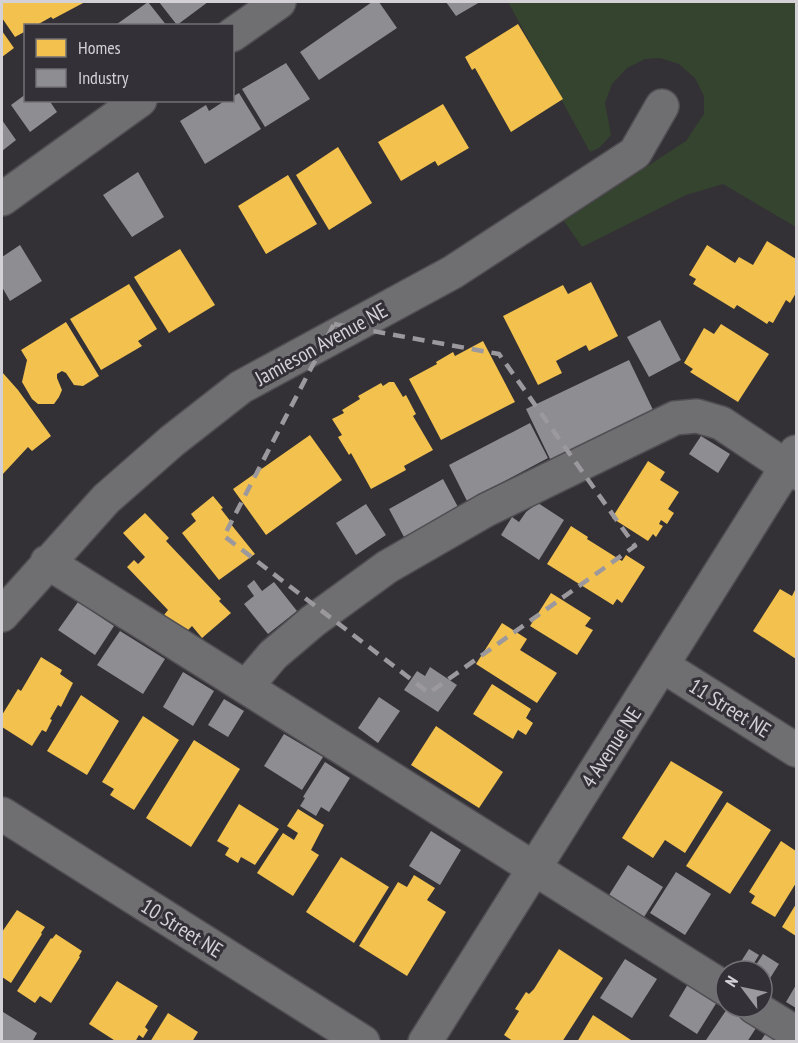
<svg xmlns="http://www.w3.org/2000/svg" width="798" height="1043" font-family="'PT Sans Narrow',sans-serif">
<style>
.green{fill:#35442f}
.homes{fill:#f2c14e}
.industry{fill:#8d8d92}
.lines{fill:none;stroke-linecap:round;stroke-linejoin:round}
.minor-casing{stroke:#504e52;stroke-width:36}
.minor{stroke:#6f6e71;stroke-width:33}
.marked{fill:none;stroke:#9b999d;stroke-width:4.5;stroke-dasharray:12 8;stroke-linejoin:round}
.labels{text-anchor:middle;dominant-baseline:central;stroke-width:6;stroke-linejoin:round;paint-order:stroke}
.street-label{font-size:21px;fill:#d3d1d5;stroke:#333037}
</style>
<rect width="100%" height="100%" fill="#333136"/>
<path class="green" d="M508 2H796V227L723 184 686 195 582 247 564 221 686 141 704 114V96L695 78 679 64 660 58 645 59 627 68 612 84 605 103 611 135 599 148 590 152Z"/>
<path class="homes" d="M2 2H85L53 19 51 17 35 26H26V31L15 37 2 18Z
M518 24 563 99 511 132 475 68 472 70 465 57Z
M2 31 14 48 2 57Z
M443 104 469 148 438 166 435 161 401 181 378 142Z
M338 147 372 203 329 230 296 175Z
M288 175 317 224 266 254 238 206Z
M767 241 796 259V293L790 303 786 300 773 323 769 321 767 324 737 305 734 309 693 284 696 279 689 275 707 245 735 263 739 257 753 265Z
M180 249 215 305 169 333 134 277Z
M591 282 618 336 589 351 586 345 556 361 562 373 538 385 503 316 563 285 568 294Z
M129 284 157 329 138 341 142 346 101 370 70 319Z
M66 322 99 376 83 386 74 385 66 373 62 371 57 374V378L62 390 59 397 54 404H38L32 399 22 382 27 360 21 350Z
M721 324 769 354 738 402 690 372 693 369 684 363 704 328 714 334Z
M483 341 515 402 441 440 409 379 437 364 436 362 453 352 455 356Z
M2 372 18 390 51 436 32 451 28 447 2 475Z
M389 382H394L403 397 406 395 416 414 413 416 433 450 404 466 406 470 371 489 351 453 349 455 338 437 342 435 332 419 344 413 342 410 360 399 358 396 381 383 383 386Z
M310 435 342 480 266 535 233 489Z
M648 461 665 472 660 480 679 492 668 509 674 513 667 524 661 520 659 524 663 526 656 537 653 534 648 541 612 518Z
M213 496 223 508 221 509 231 522 230 523 255 554 219 580 182 533 196 521 191 514Z
M145 513 169 538 166 541 221 599 219 601 231 613 202 638 192 626 187 631 164 615 168 610 127 567 134 560 138 564 145 557 123 533Z
M571 526 588 537 587 539 622 561 626 555 645 567 622 603 617 599 613 605 547 564Z
M796 588V659L753 631 780 589 792 596Z
M551 593 591 618 585 626 593 630 577 655 530 626Z
M502 623 527 639 520 650 557 673 537 703 476 664Z
M41 657 62 670 60 674 73 683 61 707 58 705 50 719 52 720 46 732 42 730 32 746 2 727V715L18 689 21 691Z
M492 684 531 709 526 718 533 723 526 735 518 730 513 739 473 714Z
M81 695 119 721 87 775 47 751Z
M143 716 179 740 134 810 110 795 114 789 102 782Z
M436 726 503 772 479 808 411 765Z
M194 740 240 769 191 847 146 818Z
M671 761 723 792 685 853 665 840 653 858 622 838Z
M727 802 771 830 730 894 686 866Z
M239 804 279 829 255 865 241 857 238 863 225 855 229 848 217 841Z
M298 809 324 825 311 850 319 855 293 896 257 873 283 833 294 840 298 833 287 826Z
M781 841 796 851V883L775 917 751 903 755 896 749 892Z
M341 857 389 887 354 943 306 912Z
M414 875 435 888 427 900 446 912 407 976 359 946 398 882 407 887Z
M796 904V936L782 927Z
M17 910 45 927 41 933 42 934 11 983 2 977V932Z
M56 934 82 951 79 956 80 957 51 1003 40 996 35 1003 17 991 51 938 52 939Z
M559 949 603 978 562 1042H514L504 1035 519 1011 515 1009 526 992 529 994 534 989Z
M117 981 158 1006 145 1027 148 1030 143 1038 139 1035 135 1042H117L89 1024Z
M168 1013 198 1032 192 1042H150Z
M593 1015 634 1042H577Z"/>
<path class="industry" d="M148 2 167 26H118L117 24Z
M159 2H208L177 25Z
M372 2H379L397 28 319 80 300 52Z
M446 2H480L456 16Z
M286 63 310 99 265 127 242 89Z
M239 93 261 129 205 164 180 121 206 105 209 111 226 100H232V97Z
M26 94V100H49L57 112 30 132 11 105Z
M2 120 16 140 2 151Z
M138 172 164 217 132 237 103 195Z
M20 245 42 281 10 301 2 287V257Z
M660 320 681 360 649 377 627 337Z
M629 360 655 414 552 463 526 409Z
M530 423 548 458 467 501 449 465Z
M701 436 730 454 718 473 689 454Z
M443 479 458 507 404 537 389 509Z
M538 503 564 520 539 560 501 535 512 517 519 522 526 512Z
M366 504 386 535 356 555 336 523Z
M254 580 262 591 274 582 297 611 268 634 244 604 254 596 247 586Z
M78 602 114 626 95 655 58 630Z
M120 631 165 659 143 694 97 665Z
M430 667 457 685 438 712 404 690 417 671 425 676Z
M183 672 214 691 193 726 163 707Z
M379 697 400 711 378 743 358 728Z
M224 699 244 711 228 737 208 725Z
M284 734 323 757 302 790 264 766Z
M325 762 350 778 329 812 321 807 316 816 300 806 305 798 303 797Z
M431 831 461 850 440 885 409 866Z
M628 865 663 887 644 917 609 895Z
M676 872 711 894 685 935 650 913Z
M749 949 759 955 749 971H735Z
M763 954 779 964 762 991V971H752Z
M625 959 657 979 632 1018 600 998Z
M688 984 717 1002 697 1034 669 1016Z
M796 985V1008L786 1002Z
M727 1009 756 1028 747 1042 706 1040Z
M3 1012 37 1033 32 1042H2V1015Z
M766 1033 779 1042H760Z"/>
<g class="lines">
<defs>
<path id="minor" d="M232 35 279 2
M2 199 140 100
M47 562 726 989
M2 615 106 499 172 441 241 387 453 272 635 153 662 106
M663 666 796 750
M246 687 273 655 313 621 387 567 486 510 675 418 697 416 721 423 796 473
M2 814 363 1042
M754 1007 796 1033
M425 1042 796 452"/>
</defs>
<use href="#minor" class="minor-casing"/>
<use href="#minor" class="minor"/>
</g>
<path class="marked" d="M334 324 499 354 635 546 429 693 224 536Z"/>
<g class="labels">
<g class="street-label">
<text transform="translate(321 344) rotate(-29)">Jamieson Avenue NE</text>
<text transform="translate(730 708) rotate(32)">11 Street NE</text>
<text transform="translate(611 747) rotate(-57)">4 Avenue NE</text>
<text transform="translate(182 928) rotate(32)">10 Street NE</text>
</g>
</g>
<rect width="798" height="1043" fill="none" stroke="#d3d1d5" stroke-width="6"/>
<rect x="24" y="24" width="210" height="78" fill="#333037" stroke="#737076" stroke-width="1.5"/>
<rect x="36" y="39" width="30" height="18" fill="#f2c14e" stroke="#737076" stroke-width="1.5"/>
<text x="78" y="54" font-size="18" fill="#d3d1d5">Homes</text>
<rect x="36" y="69" width="30" height="18" fill="#8d8d92" stroke="#737076" stroke-width="1.5"/>
<text x="78" y="84" font-size="18" fill="#d3d1d5">Industry</text>
<g transform="translate(744 989) rotate(302)"><circle r="28" fill="#333037" stroke="#737076" stroke-width="1.5"/>
<path d="M0-4.5L10 22L0 15L-10 22Z" fill="#9b999d"/>
<text y="-9" font-size="16" font-weight="bold" text-anchor="middle" fill="#d3d1d5">N</text>
</g>
</svg>
